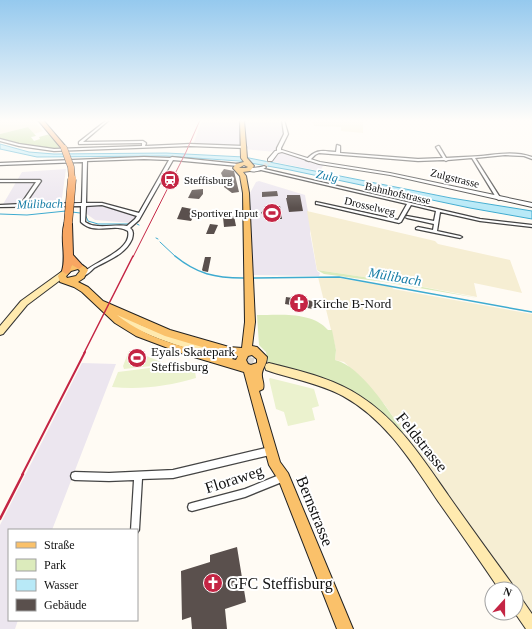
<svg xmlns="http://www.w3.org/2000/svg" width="532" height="629" font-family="'Times New Roman',serif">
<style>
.industrial{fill:#ece6ef}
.farmland{fill:#f6eed3}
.green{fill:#dcebbc}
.forest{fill:#c2dc9b}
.pitch{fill:#ebf2ce}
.water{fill:#b8e9f7;stroke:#3eabd0}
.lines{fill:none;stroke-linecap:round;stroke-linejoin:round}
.stream-far1{stroke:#3eabd0;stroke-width:1}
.stream{stroke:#3eabd0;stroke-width:1.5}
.building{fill:#5a504d}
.tertiary-tunnel{stroke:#dbd8d2;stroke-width:4;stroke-dasharray:4 2;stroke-linecap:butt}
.secondary-tunnel{stroke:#dbd8d2;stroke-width:10;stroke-dasharray:10 5;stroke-linecap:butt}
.minor-casing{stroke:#444;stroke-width:2.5}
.tertiary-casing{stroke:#444;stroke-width:2}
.secondary-casing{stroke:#333;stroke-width:2}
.primary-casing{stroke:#222;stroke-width:2}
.trunk-casing{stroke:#222;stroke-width:2}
.minor{fill:#fff;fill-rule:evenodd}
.tertiary{fill:#fff;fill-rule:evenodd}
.secondary{fill:#ffeaaf;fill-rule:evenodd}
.primary{fill:#fac16a;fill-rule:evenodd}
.trunk{fill:#f8a662;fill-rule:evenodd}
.rail-far3{stroke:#c42544;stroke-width:1}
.rail-far2{stroke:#c42544;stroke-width:1.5}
.rail-far1{stroke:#c42544;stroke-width:2}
.rail{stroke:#c42544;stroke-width:2.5}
.trunk-bridge-far1-casing{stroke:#222;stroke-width:7;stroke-linecap:butt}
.trunk-bridge-casing{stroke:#222;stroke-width:9;stroke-linecap:butt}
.trunk-bridge-far1{stroke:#f8a662;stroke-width:6}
.trunk-bridge{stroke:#f8a662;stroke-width:8}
.labels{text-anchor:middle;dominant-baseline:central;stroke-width:4;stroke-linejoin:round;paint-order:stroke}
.far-street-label{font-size:11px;fill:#111;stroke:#fff}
.far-poi-label{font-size:11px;fill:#111;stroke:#fff;text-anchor:start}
.far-water-label{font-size:12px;font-style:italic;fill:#167da6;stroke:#fff}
.poi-label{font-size:13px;fill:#111;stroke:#fff;text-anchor:start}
.water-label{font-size:14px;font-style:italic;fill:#167da6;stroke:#fff}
.near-street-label{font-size:16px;fill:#111;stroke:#fff}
.near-poi-label{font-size:16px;fill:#111;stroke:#fff;text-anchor:start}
</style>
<rect width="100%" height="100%" fill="#fffbf4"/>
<path class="industrial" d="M202 120 283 121 286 130 279 151 324 164 320 171 269 161 276 152 244 149V147L193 145Z
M66 169 61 205 2 206 22 172Z
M259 181 305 195 311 229 310 233 317 271 320 273 319 276 253 275 250 193 256 182Z
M87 205 108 206 138 216 131 223 95 220 84 212Z
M82 363 116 364 52 530H9V620H18L15 629H0V525Z"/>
<path class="farmland" d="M0 120H34L43 131 34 134 28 127 0 134Z
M312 120H363V133L341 131V127L314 126Z
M307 211 435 241 438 244 510 260 522 293 474 283 477 297 397 282 317 270Z
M318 277 339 278 392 287 393 289 532 314V619L516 596V589H511L385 405 362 379 344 362 335 360 336 350Z"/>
<path class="green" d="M317 270 397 282 478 298 384 282 324 274Z
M257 315C278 315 312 311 328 330H332L336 350 335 360C361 366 389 411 404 433L397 429 371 405 268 363 266 352 259 345Z"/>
<path class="forest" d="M28 127 36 136 31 137 34 141 40 139 39 137 50 134 60 149 21 145 0 138V134Z"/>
<path class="pitch" d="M132 350 161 362V365L124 369 123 366 128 353Z
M165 366 187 368 195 371 196 378C168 386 142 390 112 387L118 372Z
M270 378 314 389 319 406 312 408 315 420 288 426 284 412 276 409 269 379Z"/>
<path class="water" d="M0 144 29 152 54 154 166 153 244 157 451 198 532 211V219L470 208 290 170 239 161 166 156 37 157 0 149Z"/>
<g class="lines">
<path class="stream-far1" d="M72 212 80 213
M0 214 27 215 66 211
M85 214 88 221 98 224H129
M137 224 139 225
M156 238 158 239
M160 242 176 257"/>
<path class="stream" d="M175 256C197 274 215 278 243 278
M253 278 339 277 532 312"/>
</g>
<path class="building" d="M224 169 234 171 239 192 232 193 224 187V180L221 173Z
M203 189V194L199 199 188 198 192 190Z
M277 191 278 196 262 197V192Z
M287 195H300L303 211 289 212 286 198H287Z
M266 206H280L282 219H265L264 215 261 213Z
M182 207 197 210 191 221 177 219Z
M234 216 236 226 224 227 223 217Z
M210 224 218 225 214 234H206Z
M205 257H211L208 272 203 271 202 270Z
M286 297 313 301V309L285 304Z
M237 547 246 602 225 609 227 629H192L191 617 182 620 181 571 210 562V555Z"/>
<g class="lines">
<path class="tertiary-tunnel" d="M264 167 270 160"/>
<path class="secondary-tunnel" d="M229 357 265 366"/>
<defs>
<path id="minor" d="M107 120H109L83 142 143 141 146 143 145 146 190 144 244 146 246 147 244 148 190 146 54 151 19 146 0 141V139L19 144 54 149 142 146V143L79 144V142Z
M282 120H284L288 134 281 148V151L279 152 277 151V148L284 134Z
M337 145 340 146V153L418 159 443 158 436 147 438 146H439L446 158C458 157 470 157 481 156 499 154 515 151 532 157V159L524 156 505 155 475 158 501 199 499 200 497 199 472 158 448 160 446 161 444 160 418 161 319 153 315 155 309 161 306 160C317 148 322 151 336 152Z
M144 157 170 158 172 157 238 164 240 165 238 166 173 160 139 220 130 228C134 231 133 235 132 239 125 255 108 260 94 268 91 271 88 274 84 276L82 274C92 262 133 251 128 231 114 222 95 236 81 222V206L0 207V205L21 204 36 182H0V180H40L41 181 25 204 82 203 83 162 0 165V163ZM144 159 169 160 139 213 102 203H86L87 161ZM102 205 137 216 135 219 127 226C113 224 97 230 85 222L86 206Z
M260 168 480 219 532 225V227L480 221 440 212 437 231 460 236 462 237 460 238 416 229V228L418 227 433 230 434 224 407 218 405 217 407 216 434 221 436 211 411 205 401 222 399 223 317 204H316V202L398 220 407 204 261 170H260Z
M270 447 273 448 274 451 273 454 270 455 173 478 142 479 139 530 137 533V530H131L134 480 109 481 75 480 72 479 71 476 72 473 75 472 109 473 173 470Z
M284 473 287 474 288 477 287 480 245 497 192 511 189 510 188 507 189 504 192 503 245 489Z"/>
<path id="tertiary" d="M282 150 320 162 390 173 532 203V207L390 175 319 164 282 152 278 153 272 161H268V159L275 151Z
M264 166 266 167C262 171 252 173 247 170 251 167 259 168 264 166Z"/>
<path id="secondary" d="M64 270 67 271 68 273 67 275 27 305 3 334 0 335V326L21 301Z
M111 308 141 325 156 331 229 353 232 354 233 357 232 360 229 361C187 348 145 338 108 313L107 311 108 309Z
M269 363C300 371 333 378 360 396 398 420 423 459 448 495 469 525 491 555 512 584L514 589H499C480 561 460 532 440 504 413 464 387 420 343 396 319 383 292 379 266 370L265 367 266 364Z
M516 596 521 598 532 614V629H526L515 613H516Z"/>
<path id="primary" d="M240 120H244L247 158 254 166 250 171 243 172 246 176 249 193 255 322 252 346 257 347 267 357C267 364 263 367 262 373 261 379 265 383 263 389L259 391 280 462 288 473 353 629H337L279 481 269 465 244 372 184 354 136 336 115 323 82 292 74 287 60 282 58 276C65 266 79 258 88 270L84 278 78 282 88 287 103 301 170 330 229 347 242 348 245 322 243 193 240 176 233 168 236 164 244 162 241 158ZM244 165 248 167 246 168H239ZM78 269 80 271 76 276 67 278 66 276 71 271ZM117 315 165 336 229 355 238 356 236 360C196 350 150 342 117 315ZM252 355 257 359V363L251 365 248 364 246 360 248 356Z"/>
<path id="trunk" d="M38 120H43L66 147V149H62Z
M65 222H68L72 224 73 255 83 266 79 269 72 265 69 273 66 274 62 271C67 255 59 236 65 222Z"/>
</defs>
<use href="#minor" class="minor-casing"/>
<use href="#tertiary" class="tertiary-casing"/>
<use href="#secondary" class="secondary-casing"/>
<use href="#primary" class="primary-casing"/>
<use href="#trunk" class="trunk-casing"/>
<use href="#minor" class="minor"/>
<use href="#tertiary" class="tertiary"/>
<use href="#secondary" class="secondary"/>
<use href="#primary" class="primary"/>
<use href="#trunk" class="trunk"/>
<path class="rail-far3" d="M133 257 186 152 200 120"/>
<path class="rail-far2" d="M84 353 133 256"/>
<path class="rail-far1" d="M22 475 85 352"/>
<path class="rail" d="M0 519 23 474"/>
<defs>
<path id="trunk-bridge-far1" d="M64 148 71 167 72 180"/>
<path id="trunk-bridge" d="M68 224 72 179"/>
</defs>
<use href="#trunk-bridge-far1" class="trunk-bridge-far1-casing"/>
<use href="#trunk-bridge" class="trunk-bridge-casing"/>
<use href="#trunk-bridge-far1" class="trunk-bridge-far1"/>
<use href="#trunk-bridge" class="trunk-bridge"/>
</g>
<linearGradient id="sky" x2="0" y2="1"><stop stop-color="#95c9ee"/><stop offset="0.58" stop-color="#fffdfa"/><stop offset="1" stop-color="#fffdfa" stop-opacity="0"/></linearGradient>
<rect width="532" height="208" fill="url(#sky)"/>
<defs>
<symbol id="station-disc" viewBox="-11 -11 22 22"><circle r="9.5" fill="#c42544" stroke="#fff"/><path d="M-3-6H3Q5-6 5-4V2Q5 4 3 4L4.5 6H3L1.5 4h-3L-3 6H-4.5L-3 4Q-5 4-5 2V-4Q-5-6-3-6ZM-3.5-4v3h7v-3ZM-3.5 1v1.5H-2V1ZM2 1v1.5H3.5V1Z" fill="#fff"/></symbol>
<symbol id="stadium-disc" viewBox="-11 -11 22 22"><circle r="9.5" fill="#c42544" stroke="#fff"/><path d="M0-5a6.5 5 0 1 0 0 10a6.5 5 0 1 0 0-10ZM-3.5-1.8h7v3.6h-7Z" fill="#fff"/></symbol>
<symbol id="church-disc" viewBox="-11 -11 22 22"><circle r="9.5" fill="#c42544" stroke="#fff"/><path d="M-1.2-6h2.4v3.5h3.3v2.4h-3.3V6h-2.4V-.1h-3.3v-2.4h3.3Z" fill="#fff"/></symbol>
</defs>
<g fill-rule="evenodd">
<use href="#station-disc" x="159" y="169" width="22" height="22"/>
<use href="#stadium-disc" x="261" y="202" width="22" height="22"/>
<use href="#church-disc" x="288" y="292" width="22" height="22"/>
<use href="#stadium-disc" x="126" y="347" width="22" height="22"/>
<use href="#church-disc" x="202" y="572" width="22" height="22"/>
</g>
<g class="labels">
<g class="far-street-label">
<text transform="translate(455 178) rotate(14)">Zulgstrasse</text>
<text transform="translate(398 193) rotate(13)">Bahnhofstrasse</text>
<text transform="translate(370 206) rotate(13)">Drosselweg</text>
</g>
<g class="far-poi-label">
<text x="184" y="180">Steffisburg</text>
<text x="258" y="213" text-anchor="end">Sportiver Input</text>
</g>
<g class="far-water-label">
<text transform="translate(327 176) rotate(11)">Zulg</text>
<text transform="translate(40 204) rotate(-1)">Mülibach</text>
</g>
<g class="poi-label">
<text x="313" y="303">Kirche B-Nord</text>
<text x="151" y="351">Eyals Skatepark<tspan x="151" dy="15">Steffisburg</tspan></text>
</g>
<g class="water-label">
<text transform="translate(395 277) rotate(10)">Mülibach</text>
</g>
<g class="near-street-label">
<text transform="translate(422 442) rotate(51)">Feldstrasse</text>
<text transform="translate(234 479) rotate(-18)">Floraweg</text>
<text transform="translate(315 511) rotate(68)">Bernstrasse</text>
</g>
<g class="near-poi-label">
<text x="227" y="583">GFC Steffisburg</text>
</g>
</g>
<rect x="8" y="529" width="130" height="92" fill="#ffffff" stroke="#a0a0a0"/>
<rect x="16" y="542" width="20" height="6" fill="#fac16a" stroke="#a0a0a0"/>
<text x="44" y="549" font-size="12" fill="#111111">Straße</text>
<rect x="16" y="559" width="20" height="12" fill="#dcebbc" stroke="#a0a0a0"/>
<text x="44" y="569" font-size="12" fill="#111111">Park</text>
<rect x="16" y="579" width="20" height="12" fill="#b8e9f7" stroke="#a0a0a0"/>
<text x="44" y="589" font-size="12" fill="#111111">Wasser</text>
<rect x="16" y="599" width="20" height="12" fill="#5a504d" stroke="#a0a0a0"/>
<text x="44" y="609" font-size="12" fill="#111111">Gebäude</text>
<g transform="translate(504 601) rotate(21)"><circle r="19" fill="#ffffff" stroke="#a0a0a0"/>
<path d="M0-3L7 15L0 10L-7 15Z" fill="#c42544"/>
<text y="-6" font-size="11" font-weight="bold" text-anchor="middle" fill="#111111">N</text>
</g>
</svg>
